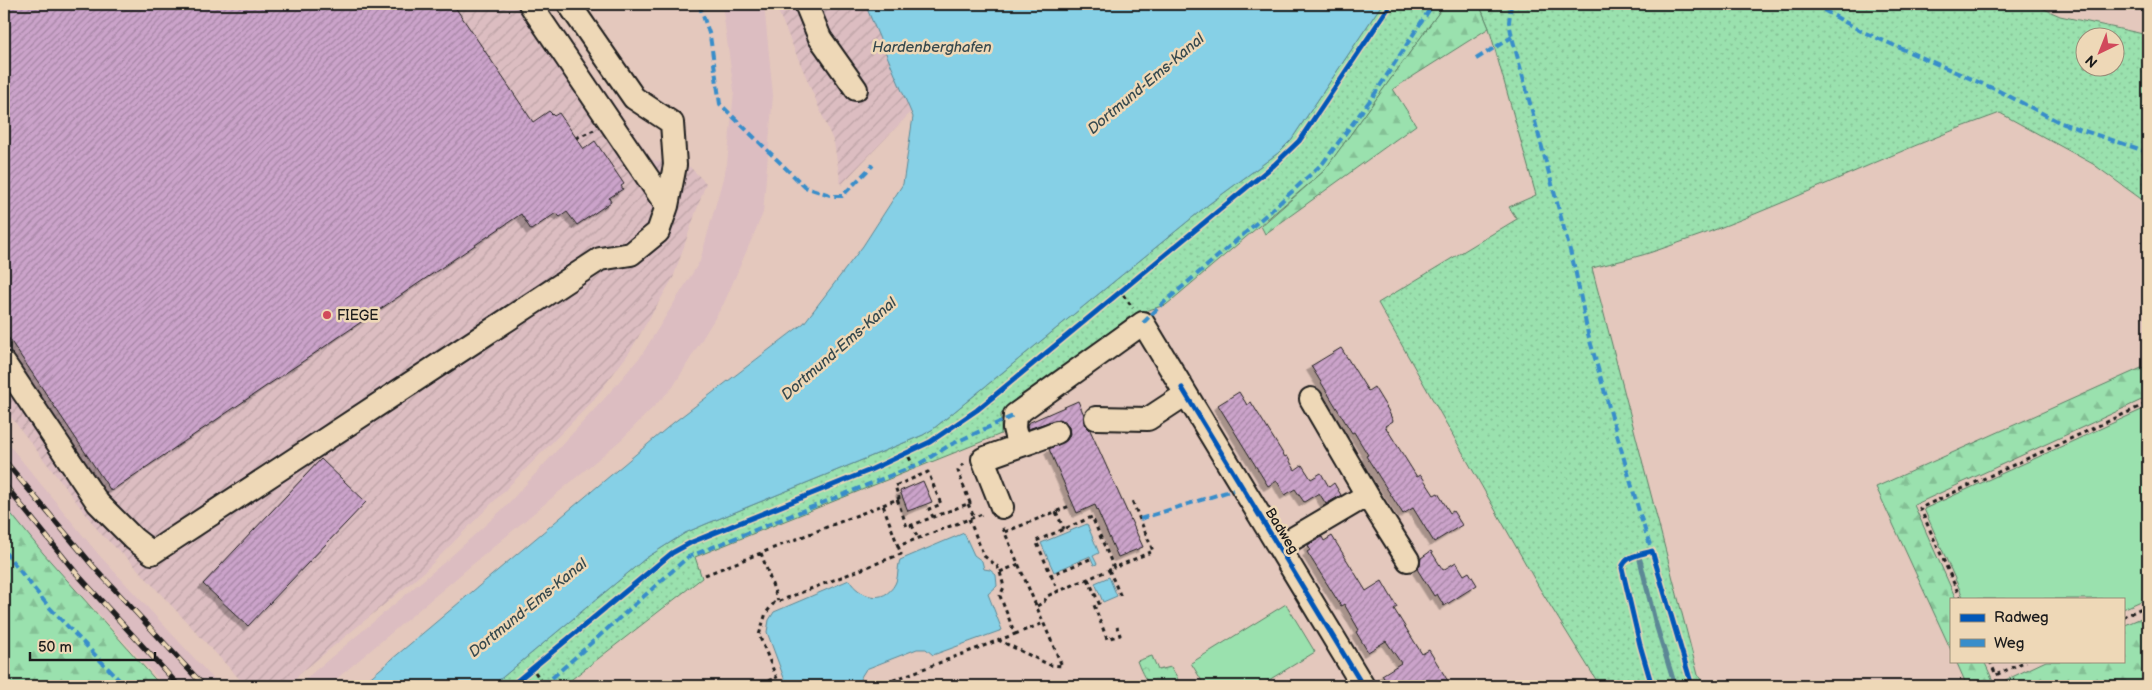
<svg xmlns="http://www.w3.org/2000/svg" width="2152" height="690" font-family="'Balsamiq Sans',sans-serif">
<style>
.built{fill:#dcbdc1}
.industrial{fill:url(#industrial-furrows)}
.grass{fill:url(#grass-dots);stroke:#5b7e65;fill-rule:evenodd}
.forest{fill:url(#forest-firs);stroke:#5b7e65}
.park{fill:url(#park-crowns);stroke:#5b7e65}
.pitch{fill:#9ae1ae;stroke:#5b7e65}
.water{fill:#86d0e6;stroke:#5c8895}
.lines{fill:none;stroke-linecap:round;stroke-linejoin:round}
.stream{stroke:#5c8895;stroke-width:5}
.building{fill:url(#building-hatch);stroke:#1c1c1c;filter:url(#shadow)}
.minor-casing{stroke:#1c1c1c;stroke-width:26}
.path{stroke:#1c1c1c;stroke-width:3;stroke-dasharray:4 4;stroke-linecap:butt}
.minor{stroke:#eed8b7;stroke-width:22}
.rail-casing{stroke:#1c1c1c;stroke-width:5.5}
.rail{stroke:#eed8b7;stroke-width:4;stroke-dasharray:11;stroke-linecap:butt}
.quiet{stroke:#388dca;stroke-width:4;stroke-dasharray:8 4;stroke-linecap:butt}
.cycleway-casing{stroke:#eed8b7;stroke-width:8}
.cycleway{stroke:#0057b8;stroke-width:5}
.poi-dot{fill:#d1495b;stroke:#eed8b7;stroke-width:2}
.labels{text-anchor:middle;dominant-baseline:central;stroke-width:5;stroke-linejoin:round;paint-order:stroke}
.poi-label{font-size:14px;fill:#1c1c1c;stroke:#eed8b7;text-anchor:start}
.street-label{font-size:14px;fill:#1c1c1c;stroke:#eed8b7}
.water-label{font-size:15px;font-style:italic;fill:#36494e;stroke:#eed8b7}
</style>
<defs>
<pattern id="industrial-furrows" width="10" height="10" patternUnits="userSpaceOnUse" patternTransform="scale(1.25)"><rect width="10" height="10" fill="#dcbdc1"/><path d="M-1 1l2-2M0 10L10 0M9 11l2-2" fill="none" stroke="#bca2a5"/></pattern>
<pattern id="grass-dots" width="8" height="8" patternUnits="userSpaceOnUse" patternTransform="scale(1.25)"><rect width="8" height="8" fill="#9ae1ae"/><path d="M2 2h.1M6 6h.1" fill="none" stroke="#84c095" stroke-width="1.8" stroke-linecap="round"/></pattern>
<pattern id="forest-firs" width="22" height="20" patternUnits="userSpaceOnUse" patternTransform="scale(1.25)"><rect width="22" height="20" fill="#9ae1ae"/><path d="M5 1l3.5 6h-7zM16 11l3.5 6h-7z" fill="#84c095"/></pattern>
<pattern id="park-crowns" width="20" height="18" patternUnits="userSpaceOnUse" patternTransform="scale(1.25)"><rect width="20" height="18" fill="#9ae1ae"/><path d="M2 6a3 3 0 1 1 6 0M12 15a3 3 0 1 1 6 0" fill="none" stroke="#84c095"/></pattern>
<pattern id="building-hatch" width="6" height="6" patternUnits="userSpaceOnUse" patternTransform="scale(1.25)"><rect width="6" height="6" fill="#cba3ca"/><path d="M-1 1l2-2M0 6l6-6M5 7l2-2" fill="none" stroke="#a484a3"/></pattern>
<filter id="shadow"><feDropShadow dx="-4.5" dy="4.5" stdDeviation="0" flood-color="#0004"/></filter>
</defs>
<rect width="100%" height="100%" fill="#e4c8bd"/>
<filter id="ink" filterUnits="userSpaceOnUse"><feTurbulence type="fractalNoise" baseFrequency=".02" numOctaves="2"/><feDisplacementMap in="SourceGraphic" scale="10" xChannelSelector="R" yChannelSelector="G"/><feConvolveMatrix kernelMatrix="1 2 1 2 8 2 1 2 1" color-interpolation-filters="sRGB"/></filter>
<g filter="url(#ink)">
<path class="built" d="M722 4H764L773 95 763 213 724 303 673 387 622 439 328 686H297L447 560 505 507 604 399 641 356 700 261 727 164 734 91Z
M4 439 99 555 220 686H165L43 553 4 505Z"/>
<path class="industrial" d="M4 4H546L652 160 690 167 706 183 673 278 629 353 592 402 424 572 302 672 287 686H246L131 562 101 534 4 408Z
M775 4H1084L911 112 841 185 834 143Z"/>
<path class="grass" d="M1382 4H1445L1324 171 1166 305 1141 312 1128 318 1001 414V434L695 557 702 578 563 686H492L646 558 685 533 706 524 923 435 933 429 1209 204 1278 153 1291 140Z
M1479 4H2033L2060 16 2148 35V204L2093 164 2000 113C1885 153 1777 211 1661 249 1639 257 1615 262 1592 268L1698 675 1705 686H1600L1540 589 1378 303 1517 219 1509 207 1536 195 1489 28ZM2084 38H2114V68H2084Z"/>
<path class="forest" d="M1445 4H1479L1489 28 1393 89 1416 125 1265 234 1261 226 1324 171Z
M2148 365V397L1914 505 1956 599H1951V650L1876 487Z
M4 505 43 553 161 686H4Z
M2148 615V686H1967L1956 661H1984L1995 685 2046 661H2123V626Z"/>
<path class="park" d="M1152 656 1158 670 1171 667 1177 677 1179 686C1150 686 1148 689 1137 661Z"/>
<path class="pitch" d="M2148 407V598L2123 609V599H1964L1924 509Z
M1286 604 1315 652 1259 686H1205L1191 663Z"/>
<path class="water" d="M865 4H1382L1291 140 1278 153 1209 204 933 429 923 435 706 524 685 533 646 558 492 686H360L673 423 804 323 863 246 903 184 913 117Z
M1087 524 1099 553 1093 556 1097 564 1094 565 1090 556 1054 572 1041 543Z
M964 533 974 555 982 561 984 569 990 570 996 575 997 586 988 594 1002 630 933 655 926 649H917L866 669 861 677 862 683 853 686H787L767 632 769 620 774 612 849 580C859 597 884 605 895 584 899 576 897 568 900 560Z
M1109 577 1117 596 1103 602 1095 583Z"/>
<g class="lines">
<path class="stream" d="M1640 560 1655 621 1675 686"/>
</g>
<path class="building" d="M4 4H453L533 122 549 111 554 116 559 113 584 149 595 141 624 184 621 186 623 189 609 198 611 202 577 225 567 212 560 217 556 213 531 230 521 214 111 491 4 331Z
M1341 348 1368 391 1374 387 1388 410 1393 421 1385 426 1417 477 1421 475 1434 495 1438 493 1450 513 1453 511 1462 525 1434 542 1413 508 1403 514 1366 456 1368 455 1354 432 1352 433 1311 366Z
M1239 392 1247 405 1251 402 1285 457 1287 456 1295 470 1302 465 1311 479 1321 473 1329 487 1334 483 1341 495 1326 504 1319 493 1304 502 1295 489 1285 495 1277 481 1268 486 1218 405Z
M1078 401 1084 415V424L1090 430 1143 547 1118 557 1095 505 1077 513 1049 449 1067 440 1070 434 1069 427 1065 421 1058 419 1028 429 1027 427 1028 423Z
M321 459 366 502 248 626 203 584Z
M923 481 932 502 908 511 900 491Z
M1332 536 1366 591 1382 581 1397 607 1394 609 1422 654 1429 650 1451 686H1389L1382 675 1401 663 1386 641 1368 652 1356 632 1359 630 1344 604 1341 606 1307 552 1310 550 1308 545 1322 537 1324 541Z
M1431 551 1443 570 1456 562 1464 575 1469 572 1477 585 1444 606 1437 594 1434 596 1417 569 1420 566 1421 558Z"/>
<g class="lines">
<defs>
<path id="minor" d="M530 4 667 206
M806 4 820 38 856 89
M4 363 98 503 134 539 152 553 600 259 631 254 658 232 667 206 675 165 672 123 634 98 569 4
M1096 418 1148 419 1186 394
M1018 445 1014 428 1015 415 1143 323 1363 686
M1367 495 1408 560
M1002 507 983 459C1008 449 1033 442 1057 432
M1279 547 1367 495 1311 399"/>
</defs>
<use href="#minor" class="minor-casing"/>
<path class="path" d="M576 138 594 130
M1123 295 1133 308
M909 457 913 466
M897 499 899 498 895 486 928 472 941 504 929 509 933 517
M968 504 974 517
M883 505 897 499 907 527 970 503 958 471 965 462
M1056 512 1064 529
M912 525 918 539
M1005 532 1072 505
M761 553 778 601
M1090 559 1051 575 1036 541 1092 517 1114 568 1153 551 1131 498
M1109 570 1121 597
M1000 572 1019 564
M705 575 883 505 898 546 985 513
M1051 575 1058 591
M1088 579 1099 603 1094 605 1107 639 1120 635 1117 627
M1961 599 1920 508 2148 403
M1037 606 1044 602 1047 596 1114 568
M2123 617 2148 605
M1015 634 1044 623
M998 640 1050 665 1062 666 1002 526
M1990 661 1996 675 2026 661
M535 672 540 679
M754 686 777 678
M780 686 759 635 766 613 774 603 901 554 898 546
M878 686 1015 634 1000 596 1004 587 1000 572 997 566 984 556 969 519"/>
<use href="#minor" class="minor"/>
<defs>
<path id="rail" d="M4 460 93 566 204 686
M4 484 77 574 179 686"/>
</defs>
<use href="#rail" class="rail-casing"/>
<use href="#rail" class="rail"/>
<path class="quiet" d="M699 4 710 36 720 104 805 187 833 196H842L873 165
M1511 4 1509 22 1512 37 1575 269 1588 334 1641 518 1653 554
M1813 4 1861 31 1999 91 2061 123 2148 152
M1476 59 1512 37
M1143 323 1160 306 1274 208 1323 163 1374 95 1433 4
M1140 519 1233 490
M4 551 48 606 125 686
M543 686 688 557 919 464 950 445 1015 415"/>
<defs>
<path id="cycleway" d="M1182 388 1363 686
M511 686 672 553 692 542 868 471 930 442 977 410 1274 165 1299 141 1391 4
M1652 686 1640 645 1622 568C1626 555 1640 555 1652 551L1692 686"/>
</defs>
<use href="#cycleway" class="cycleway-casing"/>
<use href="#cycleway" class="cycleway"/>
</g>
</g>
<circle class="poi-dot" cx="327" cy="315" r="5"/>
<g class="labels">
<g class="poi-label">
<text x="337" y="315">FIEGE</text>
</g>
<g class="street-label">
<text transform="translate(1282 531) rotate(59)">Badweg</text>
</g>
<g class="water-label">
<text x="932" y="47">Hardenberghafen</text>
<text transform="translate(1146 84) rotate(-40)">Dortmund-Ems-Kanal</text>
<text transform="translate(839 349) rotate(-41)">Dortmund-Ems-Kanal</text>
<text transform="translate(528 608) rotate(-39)">Dortmund-Ems-Kanal</text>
</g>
</g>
<rect width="2152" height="690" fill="none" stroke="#eed8b7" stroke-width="20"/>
<rect x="10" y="10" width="2132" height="670" fill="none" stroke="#1c1c1c" stroke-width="2" filter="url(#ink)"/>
<rect x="1950" y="598" width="175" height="65" fill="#eed8b7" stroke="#9a8d79"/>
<rect x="1960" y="614" width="25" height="8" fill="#0057b8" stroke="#9a8d79"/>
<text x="1994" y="622" font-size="15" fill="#1c1c1c">Radweg</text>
<rect x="1960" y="639" width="25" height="8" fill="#388dca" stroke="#9a8d79"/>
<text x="1994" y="648" font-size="15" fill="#1c1c1c">Weg</text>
<g transform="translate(2100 52) rotate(223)"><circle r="24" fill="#eed8b7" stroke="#9a8d79"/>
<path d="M0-4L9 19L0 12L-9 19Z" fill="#d1495b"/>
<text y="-8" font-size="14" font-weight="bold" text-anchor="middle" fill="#1c1c1c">N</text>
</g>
<path d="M30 652v8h125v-8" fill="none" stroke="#1c1c1c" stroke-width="2.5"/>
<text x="38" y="652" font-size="15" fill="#1c1c1c" stroke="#eed8b7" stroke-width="4" paint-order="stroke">50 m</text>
</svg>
